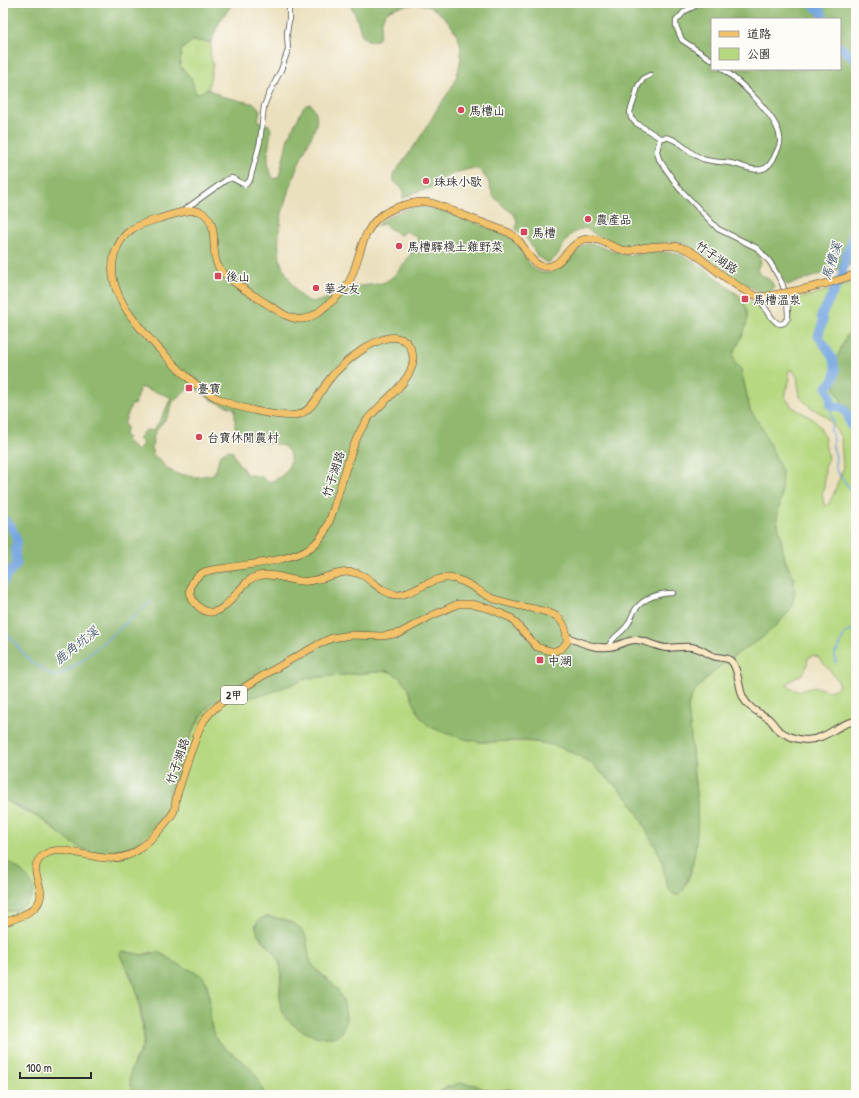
<svg xmlns="http://www.w3.org/2000/svg" width="859" height="1098" font-family="'Patrick Hand','LXGW WenKai TC',sans-serif">
<style>
.green{fill:#b6d880;stroke:#708256;fill-rule:evenodd}
.forest{fill:#90b86e;stroke:#5e724c;fill-rule:evenodd}
.lines{fill:none;stroke-linecap:round;stroke-linejoin:round}
.stream{stroke:#76a6e0;stroke-width:1.5}
.river{stroke:#76a6e0;stroke-width:9}
.street-casing{stroke:#484641;stroke-width:6}
.secondary-casing{stroke:#484641;stroke-width:8}
.primary-casing{stroke:#484641;stroke-width:8}
.street{stroke:#fff;stroke-width:4.5}
.secondary{stroke:#fae7c3;stroke-width:6}
.primary{stroke:#f2c26a;stroke-width:7}
.primary-bridge-casing{stroke:#484641;stroke-width:8;stroke-linecap:butt}
.primary-bridge{stroke:#f2c26a;stroke-width:7}
.poi-dot{fill:#d1495b;stroke:#fdfcf7;stroke-width:1.5}
.labels{text-anchor:middle;dominant-baseline:central;stroke-width:3;stroke-linejoin:round;paint-order:stroke}
.shield{fill:#fdfcf7;stroke:#6a6a68;stroke-width:1}
.shield-label{font-size:11px;font-weight:bold;fill:#2b2b2b}
.poi-label{font-size:12px;fill:#2b2b2b;stroke:#fdfcf7;text-anchor:start}
.street-label{font-size:12px;fill:#2b2b2b;stroke:#fdfcf7}
.water-label{font-size:13px;font-style:italic;fill:#495c73;stroke:#fdfcf7}
</style>
<rect width="100%" height="100%" fill="#fdfcf7"/>
<filter id="ink" filterUnits="userSpaceOnUse"><feTurbulence type="fractalNoise" baseFrequency=".025" numOctaves="2"/><feDisplacementMap in="SourceGraphic" scale="8" xChannelSelector="R" yChannelSelector="G"/><feConvolveMatrix kernelMatrix="1 2 1 2 8 2 1 2 1" color-interpolation-filters="sRGB"/></filter>
<filter id="wash" filterUnits="userSpaceOnUse"><feTurbulence type="fractalNoise" baseFrequency=".012" numOctaves="4" result="noise"/><feDisplacementMap in="SourceGraphic" scale="16" xChannelSelector="R" yChannelSelector="G"/><feGaussianBlur stdDeviation="0.9" result="paint"/><feColorMatrix in="noise" values="0 0 0 0 0 0 0 0 0 0 0 0 0 0 0 0 0 1.4 0 .05"/><feComposite in="paint" operator="in"/></filter>
<g filter="url(#wash)">
<rect width="100%" height="100%" fill="#ebe0be"/>
<path class="green" d="M192 41 211 42 210 55 213 64 208 89 196 95 191 78 180 66 181 50Z
M856 281V323L846 337 836 360 835 389 856 430V1095H530L508 1089 496 1092 486 1090 475 1085 447 1087 434 1095H264C258 1073 249 1066 231 1053 225 1048 219 1044 215 1038 207 1022 213 999 206 981L171 960 152 952 142 955 123 951 120 955 136 988 144 1037 142 1048 135 1059 130 1074 134 1092 136 1095H3V912C15 912 25 907 32 896L15 868 3 858V800L41 819 60 834 116 853 134 846 160 821 166 811 180 762 195 727 212 702 215 701 242 699 308 678 388 671 397 675 402 680 407 686 415 705 433 728 465 738 480 742 523 741 549 744 569 750 592 764 622 792 634 806 659 853 665 871 685 887 691 872 697 823V804L688 707 691 697 696 690 714 671 738 653 763 637 794 579 785 560 777 519 781 497 782 471 761 426 750 410 741 369 735 363 733 354 738 344 745 305 733 291C744 298 757 304 765 315 768 320 773 326 779 327 783 328 787 326 789 323 794 315 787 306 792 299L810 296ZM791 369 797 376 800 397 809 406 827 417 837 431 841 438 843 469 834 493 829 504 826 506 824 504 822 493 824 487 825 467 828 460 824 436 819 426 813 419 792 407 784 396 790 379 788 374 789 370ZM813 655 818 657 838 680 839 684 837 688 829 691 815 687C803 689 799 695 787 686 788 680 797 678 802 674 806 670 807 664 808 658ZM265 917C280 917 303 923 307 941 308 948 308 958 312 964 315 970 321 973 325 977 340 990 344 1001 346 1020L327 1037C308 1036 281 1024 280 1001 279 989 282 975 280 964 277 952 263 944 258 934 257 931 256 928 255 925L259 920Z"/>
<path class="forest" d="M3 3H233L220 21 211 42 192 41 181 50 180 66 191 78 196 94 208 89 221 96 255 104 260 110 258 121 269 125 271 130C269 147 264 164 274 179L279 177 288 138 303 108 306 105 311 104C315 110 318 116 316 124 314 133 308 143 304 152 290 183 272 228 281 263 283 269 288 276 291 282 311 319 326 294 355 287 363 285 381 285 387 281 401 272 411 254 418 240L417 237 406 231 400 235 383 224 376 226C388 216 402 208 418 207 438 206 479 225 501 232 507 236 513 239 518 245 525 254 530 272 544 273 563 274 570 246 589 244 595 243 603 248 609 250 615 252 623 254 630 255 634 255 640 254 645 253 656 252 667 251 678 254 694 258 744 295 747 311 750 324 739 343 733 354L735 363 741 369 750 410 761 426 782 471 781 497 777 519 785 560 794 579 795 595 790 610 779 623 763 637 738 653 714 671 696 690 691 697 688 707C691 731 692 755 694 779 695 787 697 795 697 803 699 827 696 859 687 881 686 886 683 894 677 895 672 895 668 889 667 885 664 878 664 869 662 861 659 851 652 842 647 832 640 817 633 803 621 791 592 761 566 742 522 741 508 740 493 743 480 742 466 740 445 734 433 728 407 714 419 683 388 671L308 678 267 694 242 699 215 701 212 702C192 721 176 770 169 796 168 801 168 806 166 811 163 819 157 824 151 830 130 853 111 861 81 848 66 841 55 828 41 819 30 811 16 806 3 800ZM191 386 213 401 235 409V428C240 431 245 436 250 439 261 445 288 439 290 456 291 460 290 464 288 468 284 475 277 480 268 482L260 476 246 474C241 464 236 464 233 452L230 450C214 453 221 465 213 474L198 477 177 474 166 468 159 459 154 456 152 452 153 437 156 431 168 416 173 402 175 399 182 395ZM140 387 171 397C166 410 161 421 152 431L147 430 143 432 138 439 143 444 137 451 126 440 128 438 124 436 127 427 124 425 131 405H134Z
M349 3H856V263L787 285 768 256 763 252 759 253 757 255 761 260 757 271C763 277 772 278 774 288L771 291 764 293 756 290 731 277 682 242H673L625 248 600 238 589 230 585 228C579 230 573 232 568 238 561 247 558 259 547 263L538 257 527 239 516 230 517 220 513 213 504 207 493 196 488 181 480 170 473 168 455 173 444 178 435 187 413 193 403 199C404 183 401 190 394 181L393 174C411 153 425 130 439 106 444 99 450 91 454 83 458 74 461 61 461 51 461 33 442 10 425 5 417 3 398 6 390 10 378 17 383 30 378 40L369 41 362 36 356 16ZM712 19H840V69H712Z
M856 323V430L835 389 836 360 846 337Z
M3 858C15 868 46 884 28 902 21 909 13 912 3 912Z
M265 917C281 917 303 923 307 941 308 948 308 958 312 964 318 974 329 980 336 988 346 1001 352 1027 336 1037 328 1037 320 1038 312 1035 297 1030 280 1017 280 1001 279 989 283 975 280 964 277 953 265 942 258 934 255 926 255 919 265 917Z
M123 951 142 955 159 952 178 964 203 976C215 996 204 1019 216 1038 219 1044 226 1049 231 1053 248 1065 259 1073 264 1095H136C118 1071 144 1058 144 1038 144 1025 140 1000 136 989 133 977 125 966 120 955L121 952Z
M461 1083 475 1085 486 1090 496 1092 508 1089 530 1095H434L447 1087Z"/>
<g class="lines">
<path class="stream" d="M836 406 831 412 833 423 830 430C835 436 832 440 833 447 834 451 835 453 836 457 836 460 835 463 835 466 836 475 849 484 852 492 854 497 853 500 856 504
M855 539 856 537
M3 626 11 638 30 661 52 676 60 675 80 662 151 602
M836 663 835 653 840 646 844 634 854 629 856 626"/>
<path class="river" d="M815 3V7L821 11 824 19
M840 47 856 60
M856 228 854 230 851 244 846 254 842 276 821 316 823 321 818 336C826 346 841 367 833 380 832 382 829 385 827 387L831 398 830 405C845 408 847 409 850 425L856 429V440
M3 519 11 526 17 540 15 553 17 564 6 577 3 583"/>
</g>
</g>
<g filter="url(#ink)">
<g class="lines">
<defs>
<path id="street" d="M701 3 685 11 676 21V26L682 40 712 60
M723 69C740 82 779 117 780 139 781 144 778 149 776 153 766 180 750 167 730 163 721 162 711 162 703 159 691 155 679 140 669 138 667 137 663 138 660 138L657 151 659 159 679 188 718 229 757 248 770 262 782 283 787 298 788 315V318L784 323 780 324 777 323 772 318 758 297
M650 75 644 78 638 86 635 97 630 112 631 118 636 123 660 138
M184 210 226 180 232 178 245 185 250 180 260 142 264 106 268 96 281 70 288 50 287 33 289 20V3
M609 647C610 639 619 635 624 629 630 624 631 616 635 610 643 598 659 593 673 593"/>
<path id="secondary" d="M567 637C580 642 594 649 608 647 618 647 627 639 637 640 647 641 656 647 666 648 676 648 687 645 696 648 702 649 707 654 713 656 718 658 725 657 730 660 739 667 738 687 743 697 748 708 758 712 768 718 773 722 775 728 780 731 787 736 798 740 806 740 829 739 835 724 856 721"/>
<path id="primary" d="M3 923C14 919 37 912 40 899 45 885 25 868 44 855 66 839 106 873 138 850 149 842 165 825 173 813 176 808 175 801 177 795 183 777 188 758 195 741 197 735 199 729 202 724 211 708 226 700 240 690 266 673 294 658 321 643L332 638 351 635 383 636 400 633 431 616 458 604H471L491 609 511 618 537 647 551 651H555L562 648 567 642C567 631 565 622 556 616 549 612 541 611 535 609 520 606 505 603 492 598 477 591 463 577 445 578 429 579 410 596 397 595 379 594 369 573 351 572 337 571 323 580 308 581 294 583 279 574 265 575 262 575 253 577 251 579 236 588 221 626 199 607 185 595 189 580 204 572 211 569 219 569 226 568 251 564 291 561 311 547 329 535 333 508 340 488 347 466 353 440 367 420 381 401 423 376 411 349 409 345 406 340 401 339 380 330 340 365 328 381 320 392 313 409 300 414 285 420 236 407 221 400 198 389 181 372 164 354 140 329 102 291 115 253 123 230 136 225 158 219 169 216 191 207 201 212 221 222 209 250 218 266 225 280 268 304 283 314 298 322 308 321 321 310 331 302 342 294 349 282 359 263 360 238 375 221 386 209 408 202 425 202 434 202 445 208 453 211 472 219 491 226 510 233 513 236 517 238 519 241 526 249 530 262 541 266 560 272 567 245 582 240 600 234 613 251 629 251 633 250 637 249 641 248 654 246 670 244 683 248 691 250 698 256 704 261 718 272 741 291 757 296 760 297 764 296 766 296"/>
</defs>
<use href="#street" class="street-casing"/>
<use href="#secondary" class="secondary-casing"/>
<use href="#primary" class="primary-casing"/>
<use href="#street" class="street"/>
<use href="#secondary" class="secondary"/>
<use href="#primary" class="primary"/>
<defs>
<path id="primary-bridge" d="M766 296C797 291 827 285 856 274"/>
</defs>
<use href="#primary-bridge" class="primary-bridge-casing"/>
<use href="#primary-bridge" class="primary-bridge"/>
</g>
</g>
<g class="poi-dot">
<circle cx="461" cy="110" r="4"/>
<circle cx="426" cy="181" r="4"/>
<circle cx="588" cy="219" r="4"/>
<rect x="520" y="228" width="8" height="8" rx="2"/>
<circle cx="399" cy="246" r="4"/>
<rect x="214" y="272" width="8" height="8" rx="2"/>
<circle cx="316" cy="288" r="4"/>
<rect x="741" y="295" width="8" height="8" rx="2"/>
<rect x="185" y="384" width="8" height="8" rx="2"/>
<circle cx="199" cy="437" r="4"/>
<rect x="536" y="656" width="8" height="8" rx="2"/>
</g>
<g class="labels">
<rect class="shield" x="221" y="686" width="26" height="18" rx="3"/>
<g class="shield-label">
<text x="234" y="695">2甲</text>
</g>
<g class="poi-label">
<text x="469" y="110">馬槽山</text>
<text x="434" y="181">珠珠小歇</text>
<text x="596" y="219">農產品</text>
<text x="532" y="232">馬槽</text>
<text x="407" y="246">馬槽驛棧土雞野菜</text>
<text x="226" y="276">後山</text>
<text x="324" y="288">華之友</text>
<text x="753" y="299">馬槽溫泉</text>
<text x="197" y="388">臺寶</text>
<text x="207" y="437">台寶休閒農村</text>
<text x="548" y="660">中湖</text>
</g>
<g class="street-label">
<text transform="translate(717 257) rotate(35)">竹子湖路</text>
<text transform="translate(333 474) rotate(-72)">竹子湖路</text>
<text transform="translate(177 761) rotate(-71)">竹子湖路</text>
</g>
<g class="water-label">
<text transform="translate(831 261) rotate(-72)">馬槽溪</text>
<text transform="translate(76 645) rotate(-38)">鹿角坑溪</text>
</g>
</g>
<rect width="859" height="1098" fill="none" stroke="#fdfcf7" stroke-width="16"/>
<rect x="711" y="18" width="130" height="52" fill="#fdfcf7" stroke="#a9a8a5"/>
<rect x="719" y="31" width="20" height="6" fill="#f2c26a" stroke="#a9a8a5"/>
<text x="747" y="38" font-size="12" fill="#2b2b2b">道路</text>
<rect x="719" y="48" width="20" height="12" fill="#b6d880" stroke="#a9a8a5"/>
<text x="747" y="58" font-size="12" fill="#2b2b2b">公園</text>
<path d="M20 1072v6h71v-6" fill="none" stroke="#2b2b2b" stroke-width="2"/>
<text x="26" y="1072" font-size="12" fill="#2b2b2b" stroke="#fdfcf7" stroke-width="3" paint-order="stroke">100 m</text>
</svg>
